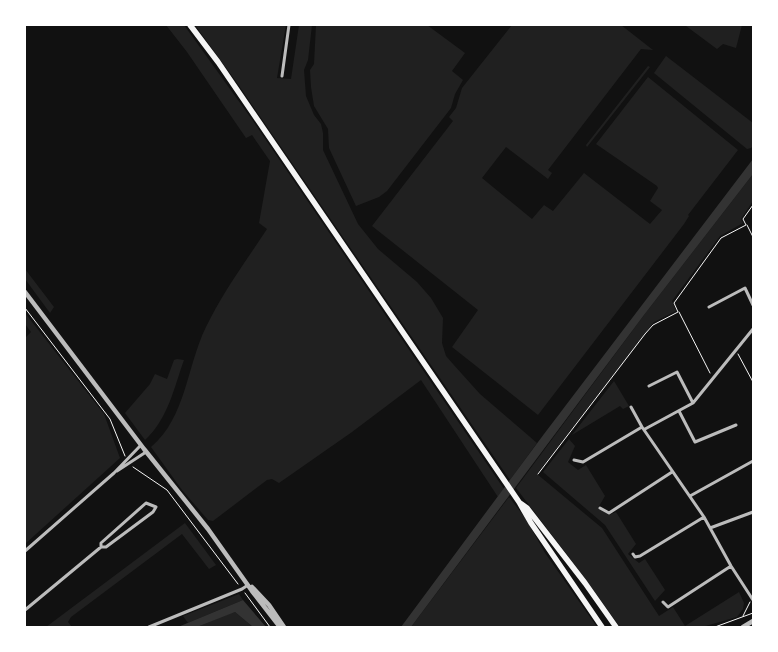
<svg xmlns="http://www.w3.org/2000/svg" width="778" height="652" font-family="'IBM Plex Serif',serif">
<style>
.green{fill:#202020}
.water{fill:#333}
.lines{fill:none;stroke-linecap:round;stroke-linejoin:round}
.path{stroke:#f5f5f5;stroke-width:1}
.minor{stroke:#bcbcbc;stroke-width:3}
.tertiary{stroke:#bcbcbc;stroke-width:4.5}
.primary{stroke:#f5f5f5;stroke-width:5.5}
</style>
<rect width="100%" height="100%" fill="#111"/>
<path class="green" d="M166 25H184L253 121 504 489 498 497 421 380 352 432 279 483 272 479 267 480 213 521 208 520 182 490 151 447C186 418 187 365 206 327 223 292 246 261 267 229L259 223 270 161 252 135 246 138 187 52Z
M195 25H286L277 78 291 79 299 25H312L308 60 304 70 306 96 314 115 321 124 323 133V150L358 224 378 249 417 282 431 298 443 318 442 343 446 356 453 364 480 394 537 443 510 480 235 80Z
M316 25H427L465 53 452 71 463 80 455 94 451 108 387 191 379 197 356 206 329 148 328 129 314 106 311 87 310 70 314 64Z
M512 25H621L653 50 641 49 548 170 552 173 548 179 506 147 482 178 532 219 544 205 553 211 584 173 650 224 662 210 650 201 658 188 657 186 596 144 648 77 738 150 688 215 689 216 684 224 538 415 452 347 478 310 372 226 453 121 449 117 456 108 462 88Z
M742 25 736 48 723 44 717 49 686 26Z
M666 56 753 123V146L751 148 747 149 654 73Z
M648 66 650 67 587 147 586 145Z
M753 174V201L741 219 743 223 720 236 672 301 676 311 654 322 537 474 602 528 659 616 673 607 685 626 739 592 744 603 743 609 737 617 702 627H620L582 574 516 488 644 315Z
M25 269 54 307 50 313 25 279Z
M25 313 104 414 120 458 25 544V338L31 332 25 324Z
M177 359 184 360C174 388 168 419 145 440L125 413 150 384 155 374 167 379 174 360Z
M614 381 629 406 623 409 620 406 572 435Z
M569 439 575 446 568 462 578 470 586 465 605 496 598 508 609 515 616 512 636 544 628 554 639 563 645 559 665 590 655 601 605 525 543 472Z
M509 497 526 519 545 553 597 627H411Z
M185 523 216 565 209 569 182 534 71 617 68 622 72 627H46Z
M239 594 243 600 188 623 183 616Z
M235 612 253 627H197L231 613Z"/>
<path class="water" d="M753 159V174L644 315 411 627H401L544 434Z
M243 600 266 627H253L235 612 197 627H178Z"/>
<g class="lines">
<path class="path" d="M747 225 753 237
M25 308 110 419 125 456
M679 312 710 373
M738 354 753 382
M133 467 167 490 238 584
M538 474 645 334 653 325 678 312 674 303 721 238 746 225 743 219 753 205
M245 593 270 627
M743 616 750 602
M715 627 753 613"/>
<path class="minor" d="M282 76 289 25
M709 307 745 288 753 305
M649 386 677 372 693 403
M679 411 695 442 736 425
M642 427 704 517 731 566 753 600
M645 429 693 403 753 329
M574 460 583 462 642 427 631 407
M117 471 146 452
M690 496 753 461
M600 508 609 513 672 472
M710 528 753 512
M25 551 114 473 141 445
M633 554 635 557 640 556 704 517
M663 602 668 607 731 566
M25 610 101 547V543L146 503 156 507 153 512 106 547H101
M149 627 242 589 248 585"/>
<path class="tertiary" d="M25 292 144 449 208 529 252 591 280 627
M252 587 269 605 284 627
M743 627 753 621"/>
<path class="primary" d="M190 25 218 62 519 502 531 523 602 627
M520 503 527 508 585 583 616 627"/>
</g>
<rect width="778" height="652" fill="none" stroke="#ffffff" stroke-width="52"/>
</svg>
